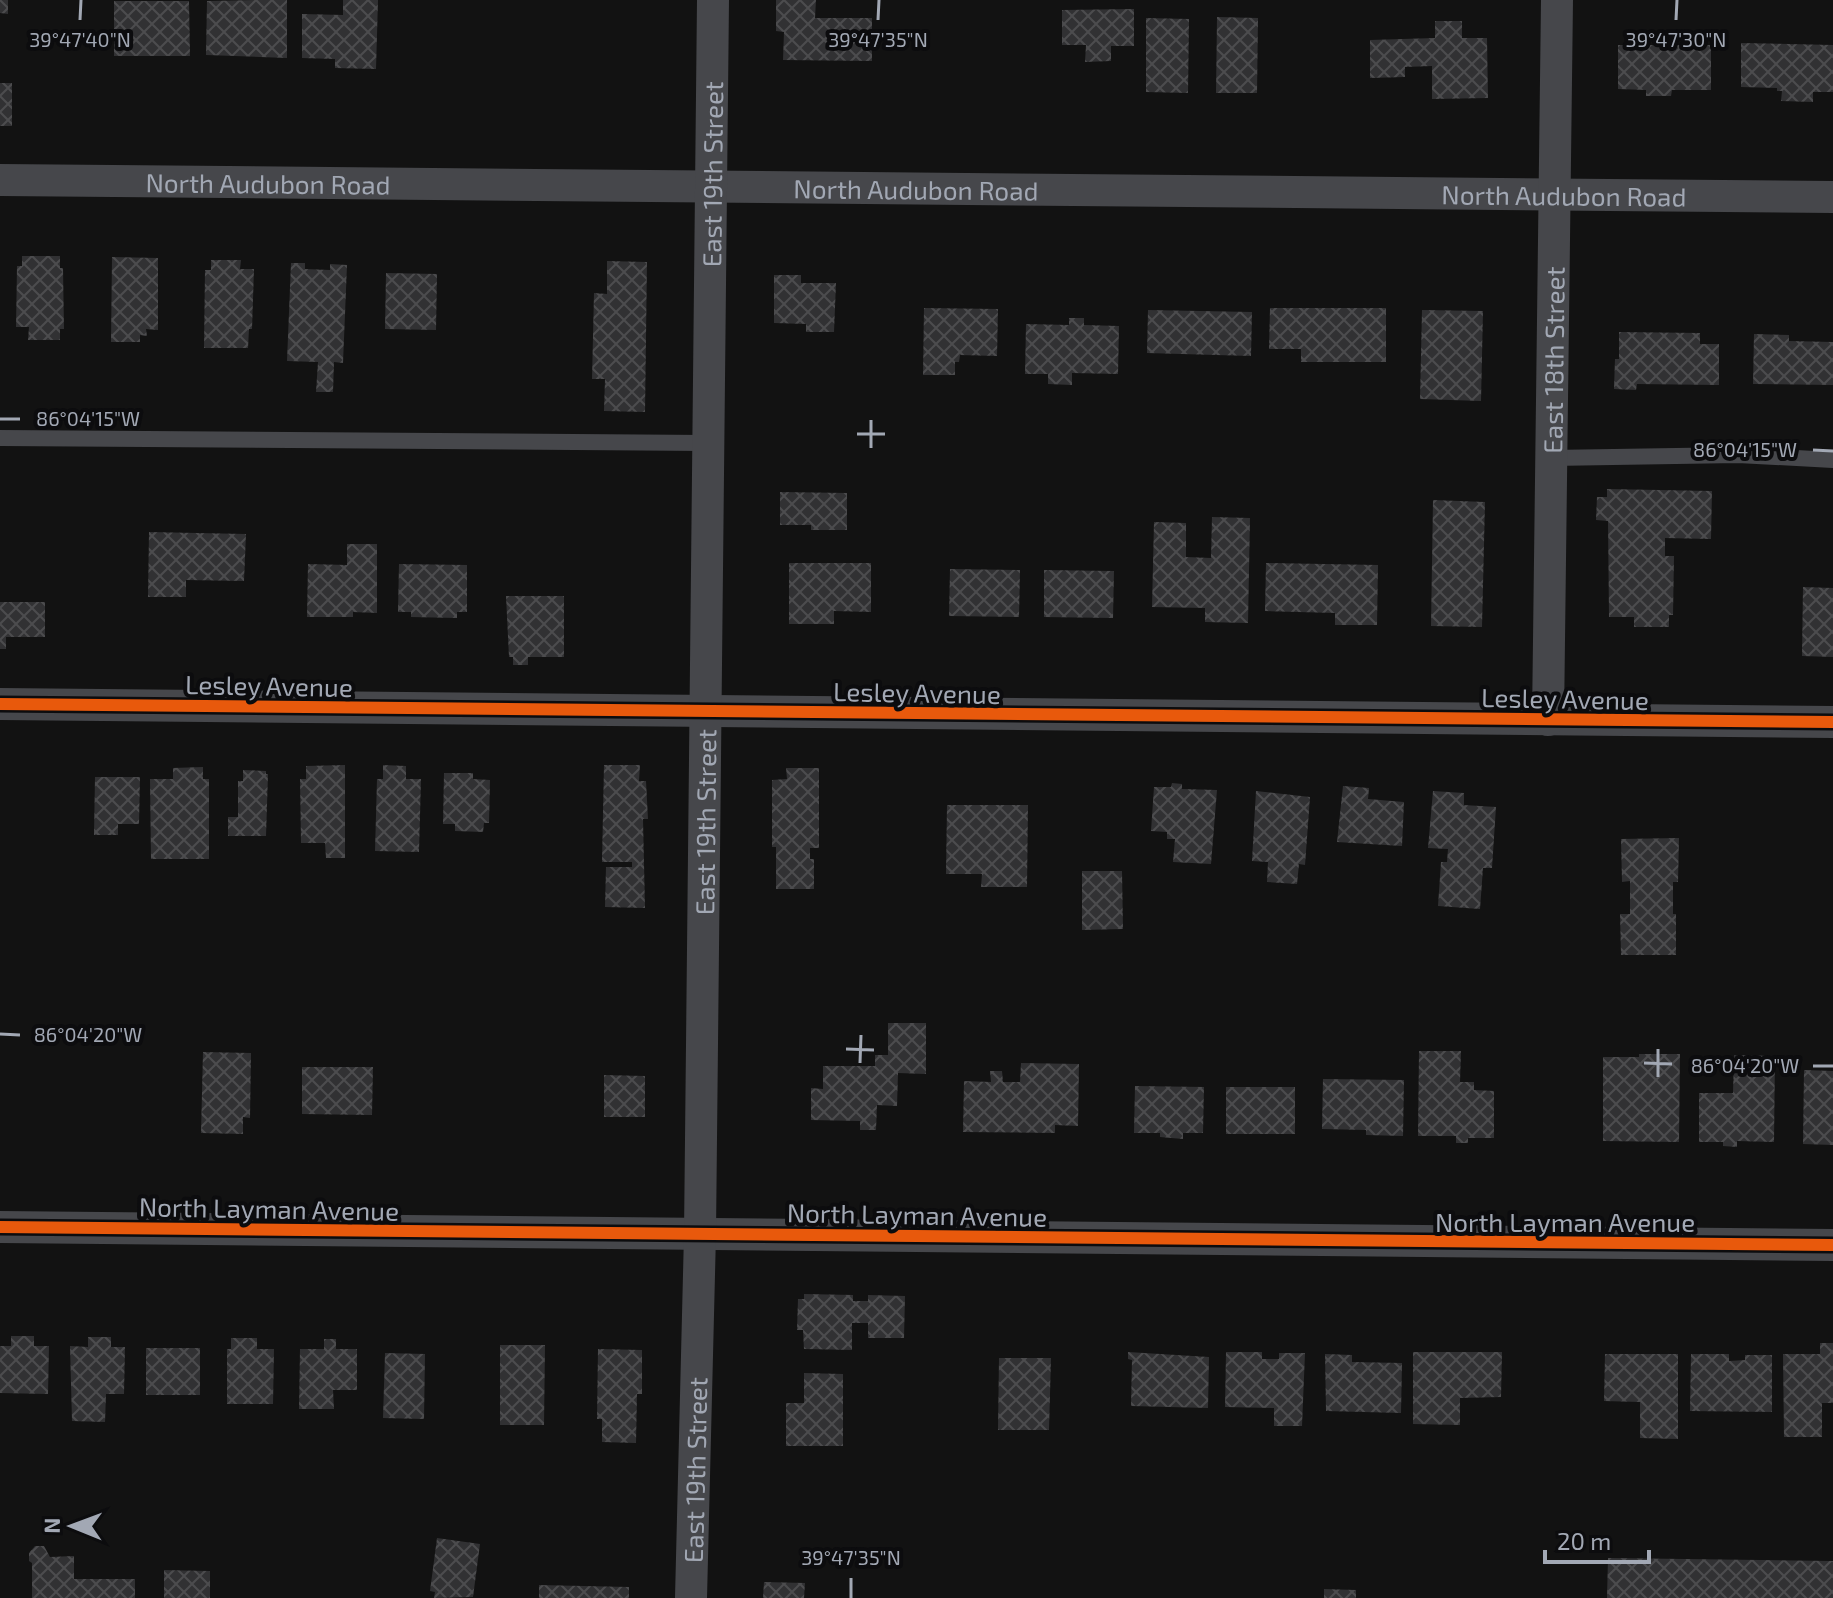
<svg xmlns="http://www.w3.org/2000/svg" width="1833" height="1598" font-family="'Exo 2',sans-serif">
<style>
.building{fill:url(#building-cross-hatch)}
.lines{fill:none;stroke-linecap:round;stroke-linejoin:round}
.lane{stroke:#46474b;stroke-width:16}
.street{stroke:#46474b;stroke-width:32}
.cycleway-casing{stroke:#0c0c0e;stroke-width:17}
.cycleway{stroke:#e8590c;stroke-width:12}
.ticks{fill:none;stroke:#a2a8b4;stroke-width:3}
.labels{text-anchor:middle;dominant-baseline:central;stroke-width:8;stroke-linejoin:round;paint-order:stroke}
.street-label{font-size:26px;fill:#a2a8b4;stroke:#0c0c0e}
.ticks-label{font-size:20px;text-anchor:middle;fill:#a2a8b4;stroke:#0c0c0e;stroke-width:8;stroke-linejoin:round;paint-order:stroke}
</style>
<defs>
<pattern id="building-cross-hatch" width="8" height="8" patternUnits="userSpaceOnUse" patternTransform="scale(2)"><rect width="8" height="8" fill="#313133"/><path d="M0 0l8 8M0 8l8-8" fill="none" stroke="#4c4c4e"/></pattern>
</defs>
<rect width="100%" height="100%" fill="#121212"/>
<path class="building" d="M0 0H8V14L0 13Z
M258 0H287V58L206 55 207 1Z
M343 0H378L376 69 335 68V59L302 58V14L343 15Z
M776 0H816L815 18H872V61L783 60 784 32 776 31Z
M114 1H189L190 56H114Z
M1134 9V46H1111V61L1085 62 1086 45H1062V10Z
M1217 17 1258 18 1257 93H1216Z
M1146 18 1189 19 1188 93 1146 92Z
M1435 21H1462V38H1487L1488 98 1432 99V66L1405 67V77L1370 78V40L1435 38Z
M1741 43 1833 45V92H1813V102L1781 101 1782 91H1777V88L1741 87Z
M1618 45H1711V90H1672L1671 96H1646V90L1618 89Z
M0 83H12V126H0Z
M22 256H60V268H63L64 329H60V340H28L29 327H16L17 266H22Z
M112 257 158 258V330L146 329 147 336 140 335V342H111Z
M211 260H241L240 269H254L252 329H249L248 348H204L205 270H211Z
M607 261 647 262 645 412 604 411 605 379H592L594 293 607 294Z
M291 263H305V269L330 270V264L347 265 343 363 334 362 333 392H316L318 362 287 361Z
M386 273 437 274 436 330 385 329Z
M774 275H801V283H836L834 332H806V324L774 323Z
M924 308 998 309 997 356 960 355 959 362H955V375H923Z
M1270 308H1386V362H1301V349H1269Z
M1148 310 1252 312 1251 356 1147 353Z
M1422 310 1483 311 1481 401 1420 399Z
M1069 318H1084V325L1119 326 1118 374 1072 373V385L1048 384V374H1025L1026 324 1069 325Z
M1619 332 1700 333V344H1719V385L1637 384 1636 390 1614 389 1615 359H1619Z
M1754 334 1789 335V341L1833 342V385L1753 384Z
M1607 489 1712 491 1711 539 1665 538V556H1674L1673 615H1669V627H1634V617H1609L1608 521 1596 520 1597 497H1607Z
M780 492 847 493V530H811V525H780Z
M1433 500 1485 502 1482 627 1431 626Z
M1212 517 1250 518 1248 623 1205 622V608L1152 607 1154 522 1186 523V557L1211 558Z
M149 532 246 534 244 581 186 580V597H148Z
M347 544H377V613L353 612V617H307L308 564 347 565Z
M789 563H871V612L834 611V624H789Z
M1266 563 1378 565 1377 625H1335V613L1265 611Z
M399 564 467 565V612H457V618L411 617V612H398Z
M950 569 1020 570 1019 617 949 616Z
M1044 570 1114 571 1113 618 1044 617Z
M1803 587 1833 588V657L1802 656Z
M506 596H564V657H528V665H513V657H509Z
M0 602H45V637H6V649H0Z
M345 765V858H326L325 843H301L300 779H306V766Z
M383 765 406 766V779H421L419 852 375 851 377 779H383Z
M604 765H640L639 781H646L648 819H643L645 908 605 907 606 867H632V862H602Z
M203 767V779H209V859H151L150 779H173V768Z
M786 768H819V848H810V859H814V889H776V847H772V780L787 779Z
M243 770 266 771V774H268L266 836H228V817H238V781H243Z
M444 773H473V779L490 780 489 823H484L483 832 455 831V824H443Z
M95 777H140L139 824H118V835H94Z
M1172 783 1182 784V789L1217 790 1211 864 1173 862 1175 839H1167V832L1151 831 1154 787H1171Z
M1343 786 1369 788 1368 799 1404 802 1402 846 1337 842Z
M1256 791 1310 797 1305 865 1299 864 1297 884 1267 882 1268 862 1252 861Z
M1433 791 1464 793V805L1496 807 1492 868H1483L1480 909 1438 906 1441 862H1447L1448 849 1428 848Z
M947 805H1028L1027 887H981L982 874H946Z
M1679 838 1678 882H1673V914H1676V955H1621L1620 914H1630V881L1622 882 1621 839Z
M1082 871H1122L1123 929 1082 930Z
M888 1023H926V1074L898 1073 897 1106 877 1105 876 1130H860V1121L811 1120V1088L823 1089V1066H875V1055H888Z
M1419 1051H1461L1460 1082H1474V1090L1494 1091V1138H1468V1143H1456V1136H1418Z
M203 1052 251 1053 250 1118 243 1117V1134L201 1133Z
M1639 1054H1680L1679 1142 1603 1141V1057H1639Z
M1734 1055 1775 1056 1774 1142 1737 1141V1147L1723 1146V1142H1699V1093H1733Z
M1021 1063 1079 1064 1078 1126 1055 1125V1133L963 1132 964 1081 991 1082 990 1071H1002L1003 1082H1020Z
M302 1067H373L372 1115 302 1114Z
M1804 1070 1833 1071V1145L1803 1144Z
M604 1075 645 1076V1117H604Z
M1323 1079 1404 1080 1403 1136 1366 1135V1130L1322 1129Z
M1135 1086 1204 1087 1203 1133H1183V1139L1160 1137V1133H1134Z
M1226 1087H1295V1134H1226Z
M804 1294 853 1295V1301H868V1295L905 1296 904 1338H868V1323H852V1350L804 1349 803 1330H797L798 1299H804Z
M11 1336H34V1346H49L48 1394 0 1393V1346H11Z
M88 1337H111V1347H125L124 1394H106L105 1422 72 1421 70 1346 88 1347Z
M231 1338H257V1349H274L273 1404H227V1349H231Z
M324 1339H336V1349H357V1390H333L334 1409H299L300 1349H324Z
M1820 1343H1833V1403H1822V1437H1784L1783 1354H1820Z
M500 1345H545L544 1425H500Z
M146 1348H200V1395H146Z
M598 1349 642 1350V1394H637L636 1443 602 1442V1419H597Z
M1128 1352 1209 1357 1208 1408 1131 1406 1132 1360 1128 1359Z
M1226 1352H1262V1359H1279V1353H1305L1302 1426H1274V1408L1225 1407Z
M1413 1352H1502L1501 1397 1460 1398V1425L1413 1424Z
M385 1353 425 1354 424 1419 383 1418Z
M1325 1354 1352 1355V1362L1402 1363 1401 1413 1326 1411Z
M1605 1354H1678V1439L1640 1438V1402L1604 1401Z
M1691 1354H1729V1361L1745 1360V1355H1772V1412L1690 1411Z
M999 1358H1051L1049 1430H998Z
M804 1373 843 1374V1446H786V1403H804Z
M437 1538 480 1544 473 1597 434 1598 435 1592 430 1591Z
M35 1546H44L50 1557 74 1556V1579H135V1598H32V1563L29 1561V1553Z
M1608 1558 1833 1561V1598H1607Z
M164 1570 210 1571V1598H164Z
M764 1582 805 1583 804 1598H763Z
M539 1585 629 1587V1598H539Z
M1324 1589 1356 1590V1598H1324Z"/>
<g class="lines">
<path class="lane" d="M0 438 707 443
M1551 458 1738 455 1833 460"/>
<g class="street">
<path id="s1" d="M0 180 1833 197"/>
<path d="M0 704 1833 722"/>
<path id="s2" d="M1548 720 1557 0"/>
<path d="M0 1227 1833 1245"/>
<path id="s3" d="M691 1598 700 1234 713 0"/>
</g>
<defs>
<path id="cycleway" d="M0 704 1833 722
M0 1227 1833 1245"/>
</defs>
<use href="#cycleway" class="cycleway-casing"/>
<use href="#cycleway" class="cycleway"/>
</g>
<path class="ticks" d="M80 20 81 0M878 20 879 0M1676 20 1677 0M0 419H20M857 434H885M871 448V420M1813 450 1833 451M0 1034 20 1035M846 1049 874 1050M860 1063 861 1035M1644 1063 1672 1064M1813 1066H1833M1658 1077V1049M851 1598V1578"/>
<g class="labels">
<g class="street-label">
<text stroke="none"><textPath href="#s3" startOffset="1424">East 19th Street</textPath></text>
<text stroke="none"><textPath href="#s1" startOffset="268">North Audubon Road</textPath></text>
<text stroke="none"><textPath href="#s1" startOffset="916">North Audubon Road</textPath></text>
<text stroke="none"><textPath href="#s1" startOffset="1564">North Audubon Road</textPath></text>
<text stroke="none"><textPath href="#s2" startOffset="360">East 18th Street</textPath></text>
<text transform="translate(269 685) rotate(1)">Lesley Avenue</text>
<text transform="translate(917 692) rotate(1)">Lesley Avenue</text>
<text transform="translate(1565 698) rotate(1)">Lesley Avenue</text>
<text stroke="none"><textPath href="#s3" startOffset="776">East 19th Street</textPath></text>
<text transform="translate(269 1208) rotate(1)">North Layman Avenue</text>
<text transform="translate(917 1214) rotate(1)">North Layman Avenue</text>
<text x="1565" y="1221">North Layman Avenue</text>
<text stroke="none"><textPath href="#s3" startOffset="128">East 19th Street</textPath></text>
</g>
</g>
<g class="ticks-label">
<text x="80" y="47">39°47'40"N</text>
<text x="878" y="47">39°47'35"N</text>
<text x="1676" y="47">39°47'30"N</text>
<text x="88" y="426">86°04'15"W</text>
<text x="1745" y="457">86°04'15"W</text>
<text x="88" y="1042">86°04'20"W</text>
<text x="1745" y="1073">86°04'20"W</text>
<text x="851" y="1565">39°47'35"N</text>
</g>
<g transform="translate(72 1526) rotate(271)" stroke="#0c0c0e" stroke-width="6" paint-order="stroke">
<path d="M0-6L14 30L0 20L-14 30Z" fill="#a2a8b4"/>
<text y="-12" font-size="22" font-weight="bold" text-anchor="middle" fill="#a2a8b4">N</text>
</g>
<path d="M1545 1550v12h104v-12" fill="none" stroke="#a2a8b4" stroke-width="4"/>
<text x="1557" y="1550" font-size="24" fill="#a2a8b4" stroke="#0c0c0e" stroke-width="6" paint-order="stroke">20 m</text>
</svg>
